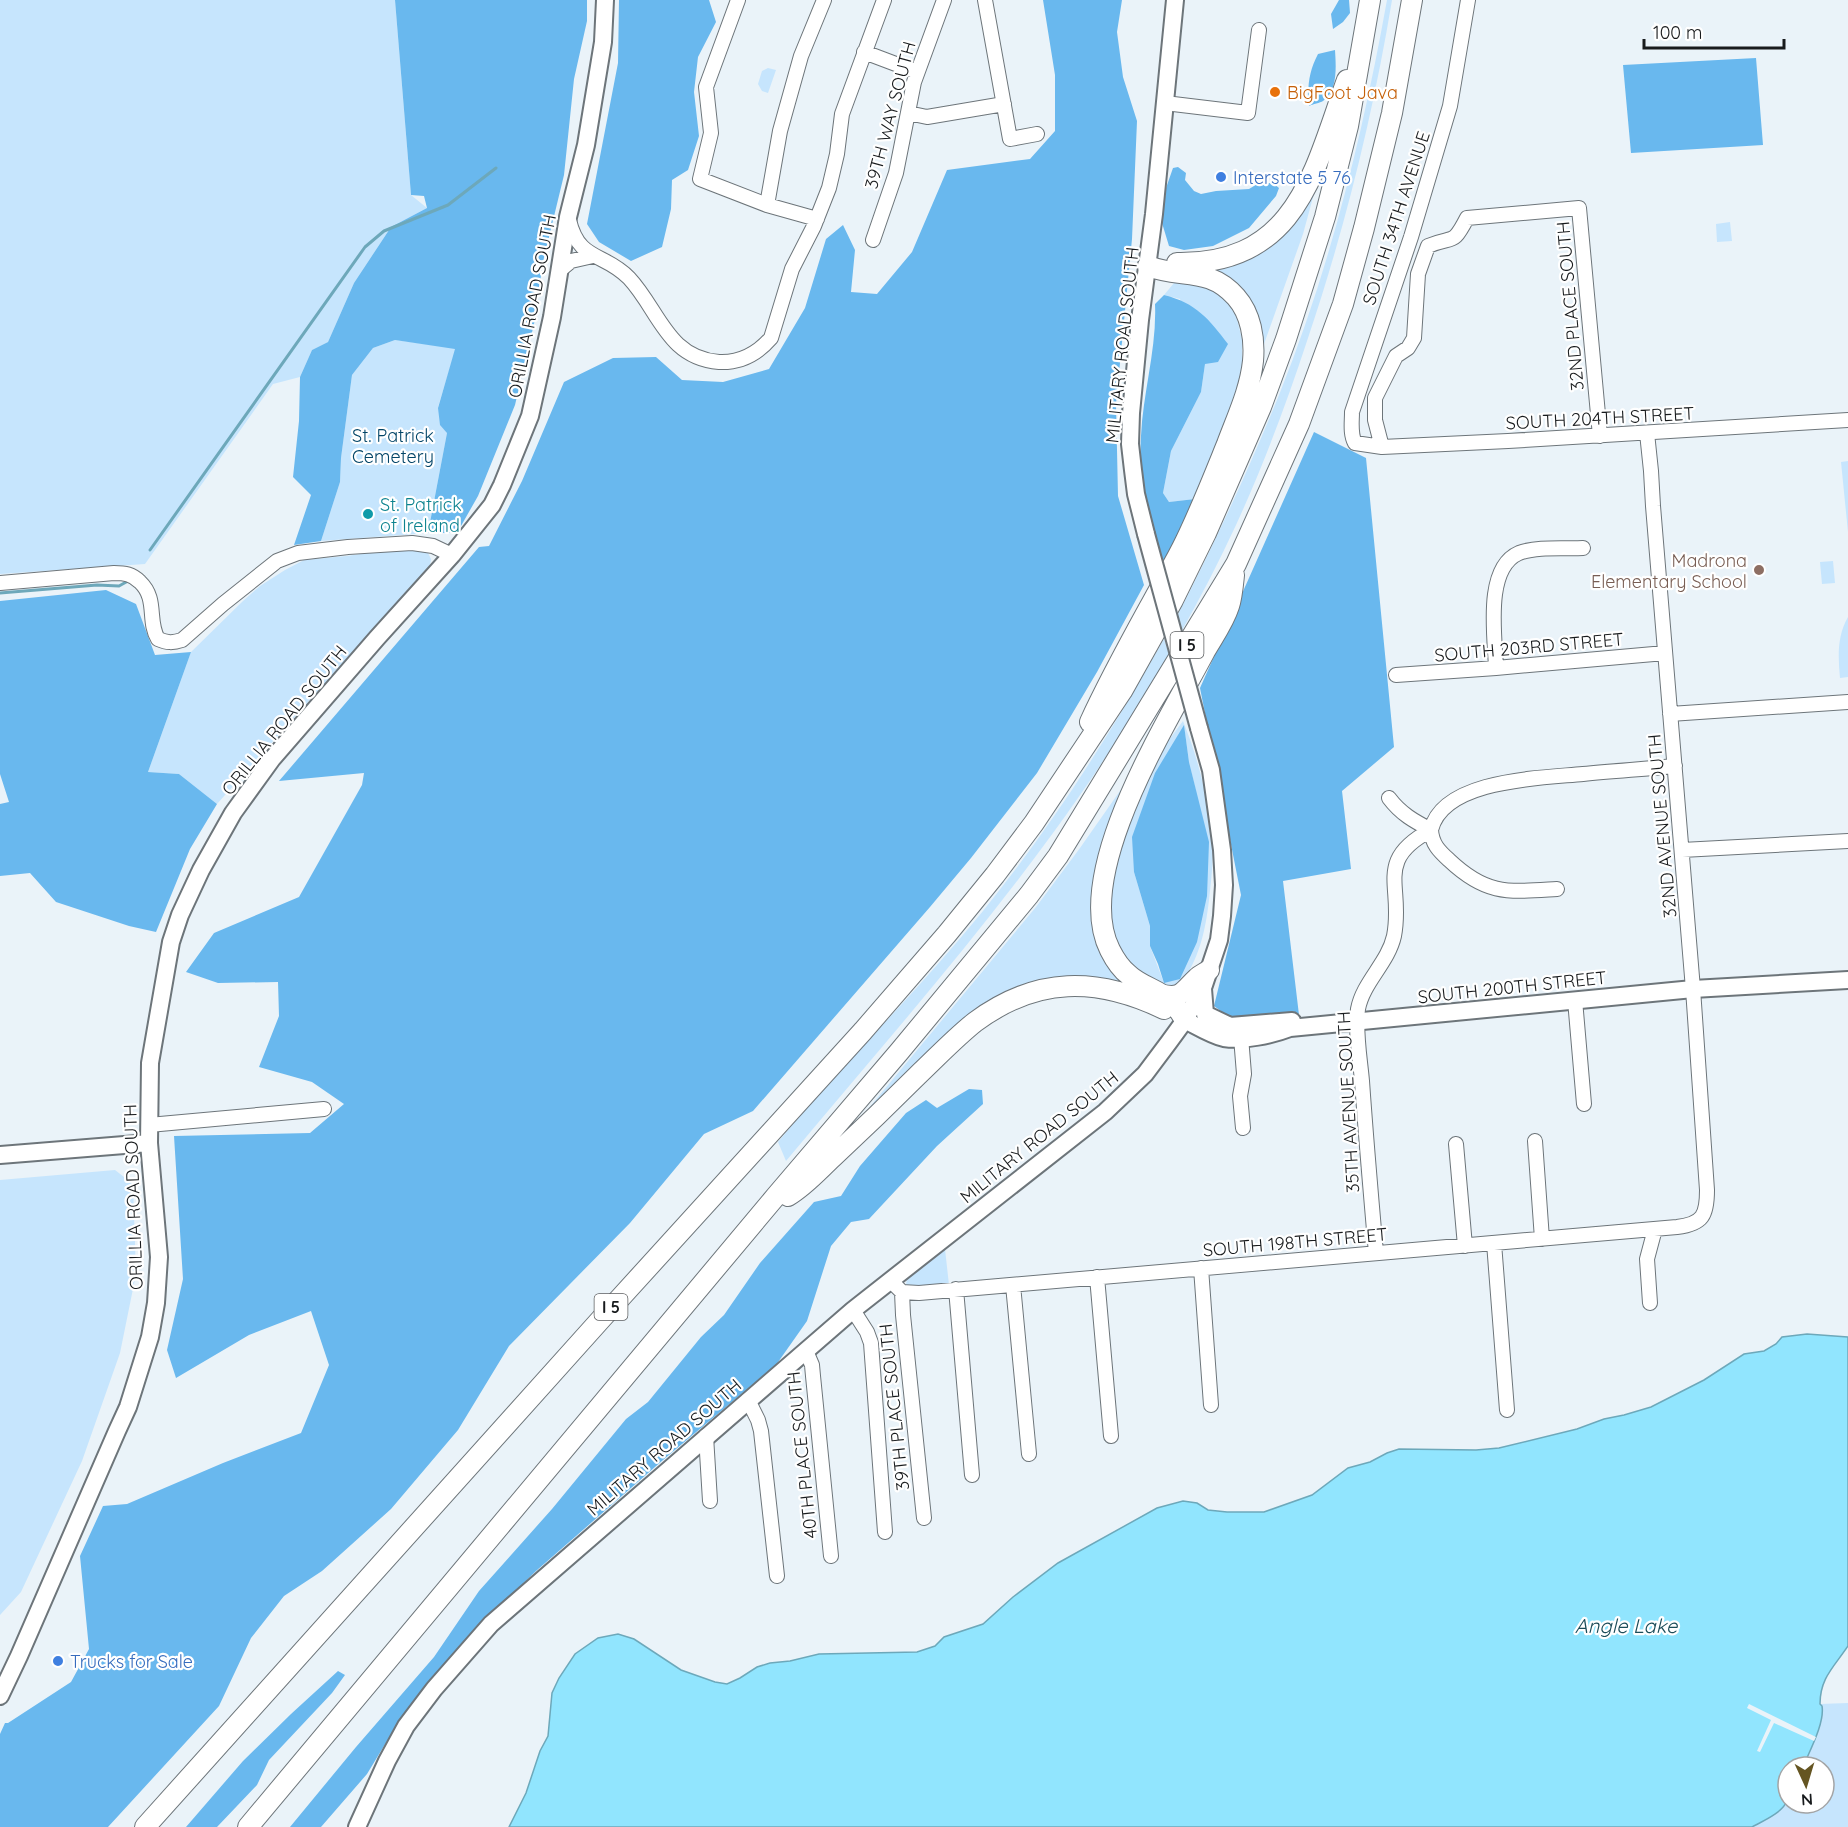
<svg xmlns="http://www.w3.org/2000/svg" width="1848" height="1827" font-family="Quicksand,sans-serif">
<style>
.green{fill:#c6e5fd;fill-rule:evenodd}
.forest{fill:#69b8ee}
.water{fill:#91e5fe;stroke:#6da8ba;stroke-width:1.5}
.pier{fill:#eaf3f9}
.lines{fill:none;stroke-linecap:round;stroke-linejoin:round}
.stream{stroke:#6da8ba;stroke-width:3}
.minor-casing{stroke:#6d757a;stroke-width:16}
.major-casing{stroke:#6d757a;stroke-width:20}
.highway-casing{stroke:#6d757a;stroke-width:22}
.minor{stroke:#fff;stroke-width:14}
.major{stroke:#fff;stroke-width:16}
.highway{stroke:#fff;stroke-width:20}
.major-bridge-casing{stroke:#6d757a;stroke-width:20;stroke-linecap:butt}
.major-bridge{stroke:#fff;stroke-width:16}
.food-dot{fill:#e8710a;stroke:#fff;stroke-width:2}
.shop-dot{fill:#3f7fe0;stroke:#fff;stroke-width:2}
.culture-dot{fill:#0f9aa8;stroke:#fff;stroke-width:2}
.education-dot{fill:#8d6e63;stroke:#fff;stroke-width:2}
.labels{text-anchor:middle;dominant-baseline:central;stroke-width:4.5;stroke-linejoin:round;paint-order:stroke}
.shield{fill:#fff;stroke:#5d5f61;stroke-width:1.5}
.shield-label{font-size:16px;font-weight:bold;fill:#181b1d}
.food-label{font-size:18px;fill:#c56008;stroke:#fff;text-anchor:start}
.street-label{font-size:18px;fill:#181b1d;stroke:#fff}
.shop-label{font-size:18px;fill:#366cbe;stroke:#fff;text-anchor:start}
.park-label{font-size:18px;fill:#014467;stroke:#fff}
.culture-label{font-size:18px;fill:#0d838f;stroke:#fff;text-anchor:start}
.education-label{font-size:18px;fill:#785e54;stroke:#fff;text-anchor:end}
.water-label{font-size:20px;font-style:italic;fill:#1b4c59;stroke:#fff}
</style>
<rect width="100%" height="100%" fill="#eaf3f9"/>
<path class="green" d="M0 0H395L411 195 427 208 391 227 354 283 328 342 312 350 300 377 273 384 145 564 0 574Z
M1387 0H1392C1373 115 1345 228 1308 338 1287 402 1264 464 1236 525 1219 562 1200 598 1180 634L1176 618C1214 545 1248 471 1279 395 1330 268 1363 134 1387 0Z
M768 68 776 70 768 93 762 91 758 84 762 71Z
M1315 190 1303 234 1258 361V332L1201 265 1214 264Z
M1730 222 1732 241 1717 242 1716 224Z
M1194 280 1215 290 1235 311 1242 339V367L1233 402 1195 499 1169 502 1163 493 1171 451 1201 392 1205 364 1180 299 1164 295 1174 283Z
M395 340 456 348 438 407 447 433 428 533 321 541 340 482 341 458 352 375 373 348Z
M1848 461V532L1841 462Z
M398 548 427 551 431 559 430 565 217 804 179 774 148 772 191 652 243 601 260 586 285 570 304 560 347 556Z
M1833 561 1835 583 1822 584 1820 562Z
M1848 617V677L1840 678C1838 657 1837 636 1848 617Z
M1164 639 1169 654C1133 716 1095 776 1053 833 970 947 876 1053 786 1161L778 1142C844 1063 918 991 983 911 1052 826 1111 733 1164 639Z
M1183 721C1198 758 1209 800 1212 841 1214 860 1211 881 1209 900 1205 934 1199 958 1180 986L1167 988C1148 977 1125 965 1117 943 1098 896 1122 844 1139 801 1147 783 1154 763 1164 747 1170 738 1177 729 1183 721ZM1184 726 1189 762 1196 791 1164 983 1150 946V926L1134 872Z
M1148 751 1093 897 1095 934 1119 975V981L1080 976 1036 982 849 1132 1036 907 1080 848Z
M115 1170 133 1184 136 1274 120 1353 82 1461 21 1592 0 1615V1180Z
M945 1249 949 1285 910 1288 906 1285 907 1278Z
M1848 1703V1827H1753C1765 1818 1779 1813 1788 1800V1803H1824V1767H1803C1812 1746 1820 1728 1820 1704Z"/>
<path class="forest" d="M395 0H587V21L574 79 564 175 542 266 537 311 515 405 478 496 457 533H428L447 433 440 425 438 408 455 349 395 340 373 348 352 375 341 458 340 482 321 541 294 545 311 495 293 477 299 421 300 377 312 350 328 342 354 283 391 227 427 208 424 196 411 195Z
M619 0H709L716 22 698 57 694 92 699 136 688 170 672 180 671 209 662 247 631 261 599 242 587 224 618 63Z
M1043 0H1122L1117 32 1123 77 1137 121 1132 239 1116 404 1118 496 1144 585 1097 672 1037 773 971 858 930 907 753 1111 704 1134 630 1223 509 1346 458 1430 391 1509 322 1571 284 1596 251 1638 219 1706 108 1827H0V1734L5 1723H8L71 1682 89 1649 80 1556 103 1506 127 1504 223 1463 301 1433 329 1365 311 1311 249 1335 176 1378 167 1350 183 1279 174 1136 310 1133 344 1104 312 1082 259 1067 279 1016 278 982 218 983 186 972 214 933 299 897 362 785 364 773 279 781 479 547 489 546 522 481 564 382 613 358 656 357 682 380 723 382 769 369 805 308 826 239 843 225 855 250 851 292 877 294 912 252 947 170 1030 159 1055 131V75Z
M1339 0H1349L1350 13 1343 22 1333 29 1331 14Z
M1335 50C1336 66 1338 91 1323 101 1320 103 1313 104 1309 106 1307 87 1309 71 1318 54Z
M1756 58 1763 145 1631 153 1623 65Z
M1178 167 1186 173 1185 180 1194 191 1201 194 1216 191 1249 189 1259 183H1273L1279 188 1276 196 1249 228 1213 246 1184 250 1169 246 1162 223 1166 188 1173 168Z
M1164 295C1196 303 1209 319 1228 344L1218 362 1205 364 1201 392 1171 451 1163 493 1169 502 1195 499 1163 566C1150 525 1138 479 1141 436 1143 392 1157 348 1155 304Z
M1314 432 1366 458 1394 747 1342 791 1351 869 1283 881 1299 1015 1233 1020 1214 1006 1241 895 1200 688Z
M106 590 136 604 155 655 191 652 148 772 179 774 217 804 190 849 156 932 129 926 56 902 30 873 0 876V804L9 802 0 774V601Z
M1184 725 1189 762 1209 842 1207 896 1197 942 1180 979 1164 983 1158 964 1150 946V926L1134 872 1132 837 1155 773Z
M969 1089 982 1090 983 1104 937 1146 869 1219 851 1222 831 1246 807 1321 776 1365 663 1460 536 1571 460 1645 387 1741 367 1774 321 1827H290L356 1747 434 1657 479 1591 552 1509 626 1419 648 1402 701 1337 724 1315 760 1263 814 1202 841 1196 860 1166 906 1113 926 1100 937 1108Z
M338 1671 345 1675 332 1693 269 1760 257 1785 217 1827H186L243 1761 291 1714Z"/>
<path class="water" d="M1807 1334 1848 1337V1646C1834 1667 1820 1678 1820 1704L1822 1706C1825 1723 1809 1752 1803 1767H1788C1788 1777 1791 1792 1787 1801 1782 1813 1763 1821 1752 1827H509L526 1793 540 1751 548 1736 552 1693 559 1678 575 1654 598 1638 618 1634 634 1639 681 1670 715 1682 727 1684 740 1678 757 1667 770 1663 790 1661 819 1654 917 1652 935 1646 944 1637 983 1624 1013 1597 1058 1563 1157 1508 1183 1501 1197 1503 1208 1510 1227 1512H1264L1312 1495 1348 1468 1370 1462 1387 1453 1399 1449 1476 1450 1499 1448 1577 1429 1604 1419 1624 1415 1651 1407 1704 1380 1744 1354 1764 1351 1776 1344 1782 1337Z"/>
<path class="pier" d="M1749 1704 1816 1737 1814 1741 1774 1723 1760 1752 1757 1751 1771 1720 1747 1708Z"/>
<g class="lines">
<path class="stream" d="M150 550 365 247 384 231 448 205 496 168
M0 593 97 585 119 586 128 581"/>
<defs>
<path id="minor" d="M738 0 706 87 711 133 700 179 767 205 817 219
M985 0 1010 139 1037 134
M1468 0 1450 106 1411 237 1352 412C1352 422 1350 434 1355 443L1382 447 1508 441 1848 420
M864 52 917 72
M1165 103 1248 113 1259 30
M908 113 927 117 1004 104
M767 205 780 131 801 56 824 0
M569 220C579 262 604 252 629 278 659 310 667 358 719 362 741 363 758 353 771 338L792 269 814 226 829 188 837 154 842 114 884 0
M873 240 896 173 914 82 944 0
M560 270 571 261 593 256
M1382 447 1375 420V398L1396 356 1408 348 1414 338 1418 274 1428 246C1454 235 1452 247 1467 218L1579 208 1600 436
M0 583 114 573C125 573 132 574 140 582 158 599 147 621 158 639 167 643 173 643 182 640L223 604 277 561 298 553 348 547 412 543 433 546 452 555
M1496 668C1495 637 1484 568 1519 553 1537 546 1565 549 1583 548
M1396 675 1496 668 1665 653
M1670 714 1848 702
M1389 798C1401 814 1414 821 1431 830 1443 779 1542 778 1583 774 1613 771 1644 769 1675 766
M1682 850 1848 841
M1575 1000 1584 1104
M1241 1037 1244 1074 1240 1096 1243 1128
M149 1125 324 1109
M1535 1141 1542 1239
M1456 1144 1465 1246
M1494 1243 1507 1410
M1376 1253C1371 1196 1366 1139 1362 1081 1360 1058 1355 1032 1358 1009 1363 982 1388 963 1394 936 1404 886 1373 861 1431 830 1432 844 1439 851 1449 860 1487 896 1509 892 1557 889
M1201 1268 1211 1405
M1097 1277 1111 1436
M891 1281 902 1292 919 1293 1677 1227C1703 1224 1707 1215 1707 1190L1693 989 1653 506 1651 471 1647 433
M1013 1285 1029 1454
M956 1289 972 1475
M902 1292 903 1315 924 1518
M1650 1303 1647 1259 1655 1229
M853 1310 867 1332 871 1343 885 1532
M806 1351 812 1365 813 1376 831 1556
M748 1400 758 1420 761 1431 777 1576
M706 1436 710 1501"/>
<path id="major" d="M1146 534 1136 494 1133 470 1130 444 1131 413 1140 320 1154 214 1175 0
M1203 989 1205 1014 1230 1026 1292 1021
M1185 1020C1197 1026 1211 1035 1224 1038 1243 1041 1272 1035 1290 1028L1693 989 1848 980
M0 1155 149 1143
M0 1696 19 1656 117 1431 128 1407 150 1337 156 1303 159 1257 149 1143 150 1063 171 942 180 915 201 870 233 813 272 759 377 638 452 555 492 505 502 485 530 416 552 317 568 217 586 145 603 42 605 0
M357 1827 387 1761 406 1726 434 1689 491 1624 853 1310 1105 1112 1145 1074 1169 1042 1185 1020 1204 985 1219 940 1222 916 1224 885 1222 850 1211 770 1199 728"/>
<path id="highway" d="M1177 263C1297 265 1314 171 1347 80
M1090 722C1111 676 1136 632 1160 588 1169 572 1178 557 1186 540 1201 509 1214 476 1227 444 1237 417 1250 390 1253 361 1255 339 1251 314 1236 297 1209 266 1181 279 1148 266
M1160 994C1182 1000 1183 991 1197 978 1200 975 1205 973 1209 970
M1185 1020C1181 1014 1177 1006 1171 1001 1159 990 1141 986 1129 975 1121 969 1114 958 1110 950 1071 873 1169 720 1205 651 1213 637 1224 622 1229 606 1232 597 1233 585 1234 575
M788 1196C805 1186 819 1170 833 1157 862 1130 890 1103 918 1075 937 1057 955 1038 975 1022 1037 976 1097 977 1164 1009
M145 1827 602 1318 863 1031 947 934 995 875 1034 823 1122 691 1173 600 1206 533 1261 407 1286 339 1325 217 1348 126 1370 0
M248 1827 776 1196 899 1052 1029 895 1058 856 1236 564 1299 424 1343 304 1364 228 1392 113 1412 0"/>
</defs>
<use href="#minor" class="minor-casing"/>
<use href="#major" class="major-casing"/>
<use href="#highway" class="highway-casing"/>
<use href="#minor" class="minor"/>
<use href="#major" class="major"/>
<use href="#highway" class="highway"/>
<defs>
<path id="major-bridge" d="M1146 534 1199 728"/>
</defs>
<use href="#major-bridge" class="major-bridge-casing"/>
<use href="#major-bridge" class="major-bridge"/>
</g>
<circle class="food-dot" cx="1275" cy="92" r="6"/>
<g class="shop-dot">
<circle cx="1221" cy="177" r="6"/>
<circle cx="58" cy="1661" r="6"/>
</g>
<circle class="culture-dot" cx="368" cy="514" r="6"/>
<circle class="education-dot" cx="1759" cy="570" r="6"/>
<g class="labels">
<g class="shield">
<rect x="1170.5" y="632" width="33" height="26" rx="4.5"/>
<rect x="594.5" y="1294" width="33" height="26" rx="4.5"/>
</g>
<g class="shield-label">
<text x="1187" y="645">I 5</text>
<text x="611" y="1307">I 5</text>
</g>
<g class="food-label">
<text x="1287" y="92">BigFoot Java</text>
</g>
<g class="street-label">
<text transform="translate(890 115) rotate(-75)">39TH WAY SOUTH</text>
<text transform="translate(1396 218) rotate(-72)">SOUTH 34TH AVENUE</text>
<text transform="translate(532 306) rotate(-79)">ORILLIA ROAD SOUTH</text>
<text transform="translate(1570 306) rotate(-95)">32ND PLACE SOUTH</text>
<text transform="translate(1122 345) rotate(-84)">MILITARY ROAD SOUTH</text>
<text transform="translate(1600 418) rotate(-3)">SOUTH 204TH STREET</text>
<text transform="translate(1529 647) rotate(-5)">SOUTH 203RD STREET</text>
<text transform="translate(284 720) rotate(-51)">ORILLIA ROAD SOUTH</text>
<text transform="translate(1662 826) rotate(-95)">32ND AVENUE SOUTH</text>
<text transform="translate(1512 987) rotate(-6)">SOUTH 200TH STREET</text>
<text transform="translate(1348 1102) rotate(-93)">35TH AVENUE SOUTH</text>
<text transform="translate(1039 1137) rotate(-39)">MILITARY ROAD SOUTH</text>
<text transform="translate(133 1197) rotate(-92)">ORILLIA ROAD SOUTH</text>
<text transform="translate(1295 1242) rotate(-5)">SOUTH 198TH STREET</text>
<text transform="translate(894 1407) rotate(-96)">39TH PLACE SOUTH</text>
<text transform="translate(664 1447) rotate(-41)">MILITARY ROAD SOUTH</text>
<text transform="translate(802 1455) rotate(-96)">40TH PLACE SOUTH</text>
</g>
<g class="shop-label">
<text x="1233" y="177">Interstate 5 76</text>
<text x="70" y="1661">Trucks for Sale</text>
</g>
<g class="park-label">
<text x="393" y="435">St. Patrick<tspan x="393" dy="21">Cemetery</tspan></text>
</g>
<g class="culture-label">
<text x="380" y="504">St. Patrick<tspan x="380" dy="21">of Ireland</tspan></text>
</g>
<g class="education-label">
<text x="1747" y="560">Madrona<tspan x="1747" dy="21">Elementary School</tspan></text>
</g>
<g class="water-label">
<text x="1626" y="1625">Angle Lake</text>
</g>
</g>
<g transform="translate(1806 1785) rotate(176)"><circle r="28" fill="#ffffff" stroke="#a3a4a5" stroke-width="1.5"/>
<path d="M0-4.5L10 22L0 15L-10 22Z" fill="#655522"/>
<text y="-9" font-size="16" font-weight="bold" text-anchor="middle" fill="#181b1d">N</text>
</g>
<path d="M1644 39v9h140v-9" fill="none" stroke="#181b1d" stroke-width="3"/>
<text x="1653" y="39" font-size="18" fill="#181b1d" stroke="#ffffff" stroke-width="4.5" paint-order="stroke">100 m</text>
</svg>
